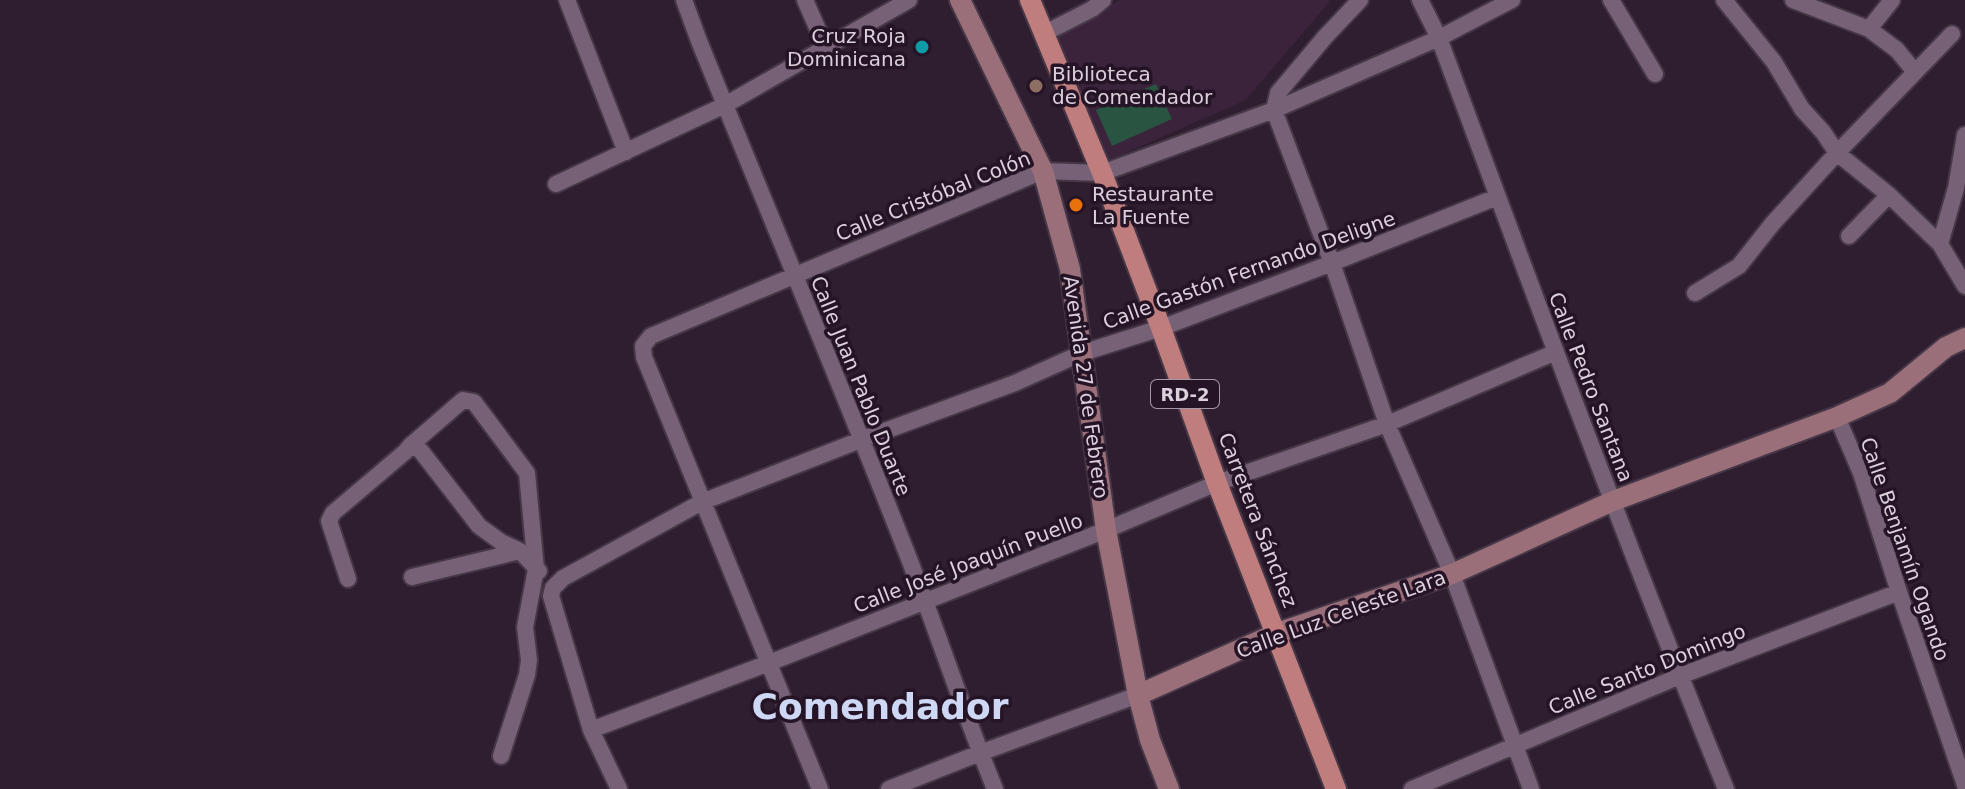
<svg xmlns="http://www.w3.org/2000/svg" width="1965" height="789" font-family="'DejaVu Sans',sans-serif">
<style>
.built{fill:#3a233b}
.green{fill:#295441}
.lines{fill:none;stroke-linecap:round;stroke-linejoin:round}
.street-casing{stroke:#463746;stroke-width:20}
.secondary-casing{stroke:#463746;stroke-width:24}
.primary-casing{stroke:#463746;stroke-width:24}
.street{stroke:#766176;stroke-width:16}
.secondary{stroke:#9a6f7a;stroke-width:20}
.primary{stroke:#bf7d7d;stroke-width:20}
.culture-dot{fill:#0f9aa8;stroke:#251426;stroke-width:3}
.education-dot{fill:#8d6e63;stroke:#251426;stroke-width:3}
.food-dot{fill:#e8710a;stroke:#251426;stroke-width:3}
.labels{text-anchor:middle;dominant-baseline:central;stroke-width:7;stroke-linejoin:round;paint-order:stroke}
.shield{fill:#251426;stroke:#a598a5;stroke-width:2}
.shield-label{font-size:18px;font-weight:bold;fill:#dcd0dc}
.poi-label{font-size:20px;fill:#dcd0dc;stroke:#251426;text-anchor:start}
.street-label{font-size:20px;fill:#dcd0dc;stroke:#251426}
.town-label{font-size:36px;font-weight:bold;fill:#ced8f4;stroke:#251426}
</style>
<rect width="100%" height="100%" fill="#2f1d30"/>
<path class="built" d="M1120 0H1329L1330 1 1246 100 1105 162 1052 33Z"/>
<path class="green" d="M1156 84 1172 119 1112 146 1096 110Z"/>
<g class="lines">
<defs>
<path id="street" d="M567 0 626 152
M684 0 699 41C768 211 839 380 906 551 937 630 963 711 995 789
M805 0 826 48
M1360 0 1325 37 1278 93 1274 110 1332 263 1387 424 1452 574 1531 789
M1420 0 1439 38C1532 289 1625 541 1726 789
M1611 0 1655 74
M1724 0 1774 62 1802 109 1823 132 1837 153 1889 195 1940 244 1965 286
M1793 0 1869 29 1897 50 1915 72
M1869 29 1892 0
M1045 33 1092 9 1103 0
M556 184 725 105 909 0
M1849 236 1889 195
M1940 244 1956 188 1965 135
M1695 293 1739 266 1773 223 1837 153 1952 34
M1837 417 1861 473 1899 592 1965 785
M411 445 463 400 474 402 527 473 536 569 525 627 529 660 527 675 501 756
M412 577 520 551
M348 579 329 521 333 513 405 452 411 445 421 451 479 526 501 542 520 551 539 571
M591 730 769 663 1106 530 1217 483 1387 424 1556 352
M619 789 591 730 551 596 553 588 563 578 702 502 863 439 1015 383 1082 353 1161 328 1332 263 1497 197
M820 789 644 357 643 346 651 336 1043 171 1102 173 1274 110 1439 38 1512 0
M889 789 980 753 1138 695
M1412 789 1680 676 1899 592"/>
<path id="secondary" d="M960 0 1043 171 1070 269 1106 530 1138 695 1150 740 1169 789
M1138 695 1277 633 1452 574 1613 501 1837 417 1890 393 1946 347 1965 338"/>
<path id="primary" d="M1030 0 1102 173 1161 328 1217 483 1336 789"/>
</defs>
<use href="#street" class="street-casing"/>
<use href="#secondary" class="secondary-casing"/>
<use href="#primary" class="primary-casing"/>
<use href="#street" class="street"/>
<use href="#secondary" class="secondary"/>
<use href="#primary" class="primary"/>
</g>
<circle class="culture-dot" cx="922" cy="47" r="8"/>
<circle class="education-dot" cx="1036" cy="86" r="8"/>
<circle class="food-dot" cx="1076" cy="205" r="8"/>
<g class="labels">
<rect class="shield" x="1151" y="380" width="68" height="28" rx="6"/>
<g class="shield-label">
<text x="1185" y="394">RD-2</text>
</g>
<g class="poi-label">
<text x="906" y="36" text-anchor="end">Cruz Roja<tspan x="906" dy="23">Dominicana</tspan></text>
<text x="1052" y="74">Biblioteca<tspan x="1052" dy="23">de Comendador</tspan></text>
<text x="1092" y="194">Restaurante<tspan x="1092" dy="23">La Fuente</tspan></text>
</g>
<g class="street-label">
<text transform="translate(933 196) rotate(-22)">Calle Cristóbal Colón</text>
<text transform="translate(1249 270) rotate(-20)">Calle Gastón Fernando Deligne</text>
<text transform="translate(861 386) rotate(68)">Calle Juan Pablo Duarte</text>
<text transform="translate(1086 387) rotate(82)">Avenida 27 de Febrero</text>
<text transform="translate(1591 387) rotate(69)">Calle Pedro Santana</text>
<text transform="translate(1258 520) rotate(69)">Carretera Sánchez</text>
<text transform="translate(1905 549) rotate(71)">Calle Benjamín Ogando</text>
<text transform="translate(968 563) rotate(-21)">Calle José Joaquín Puello</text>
<text transform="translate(1341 614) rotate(-20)">Calle Luz Celeste Lara</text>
<text transform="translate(1647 669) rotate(-22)">Calle Santo Domingo</text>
</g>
<g class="town-label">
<text x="880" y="706">Comendador</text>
</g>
</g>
</svg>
